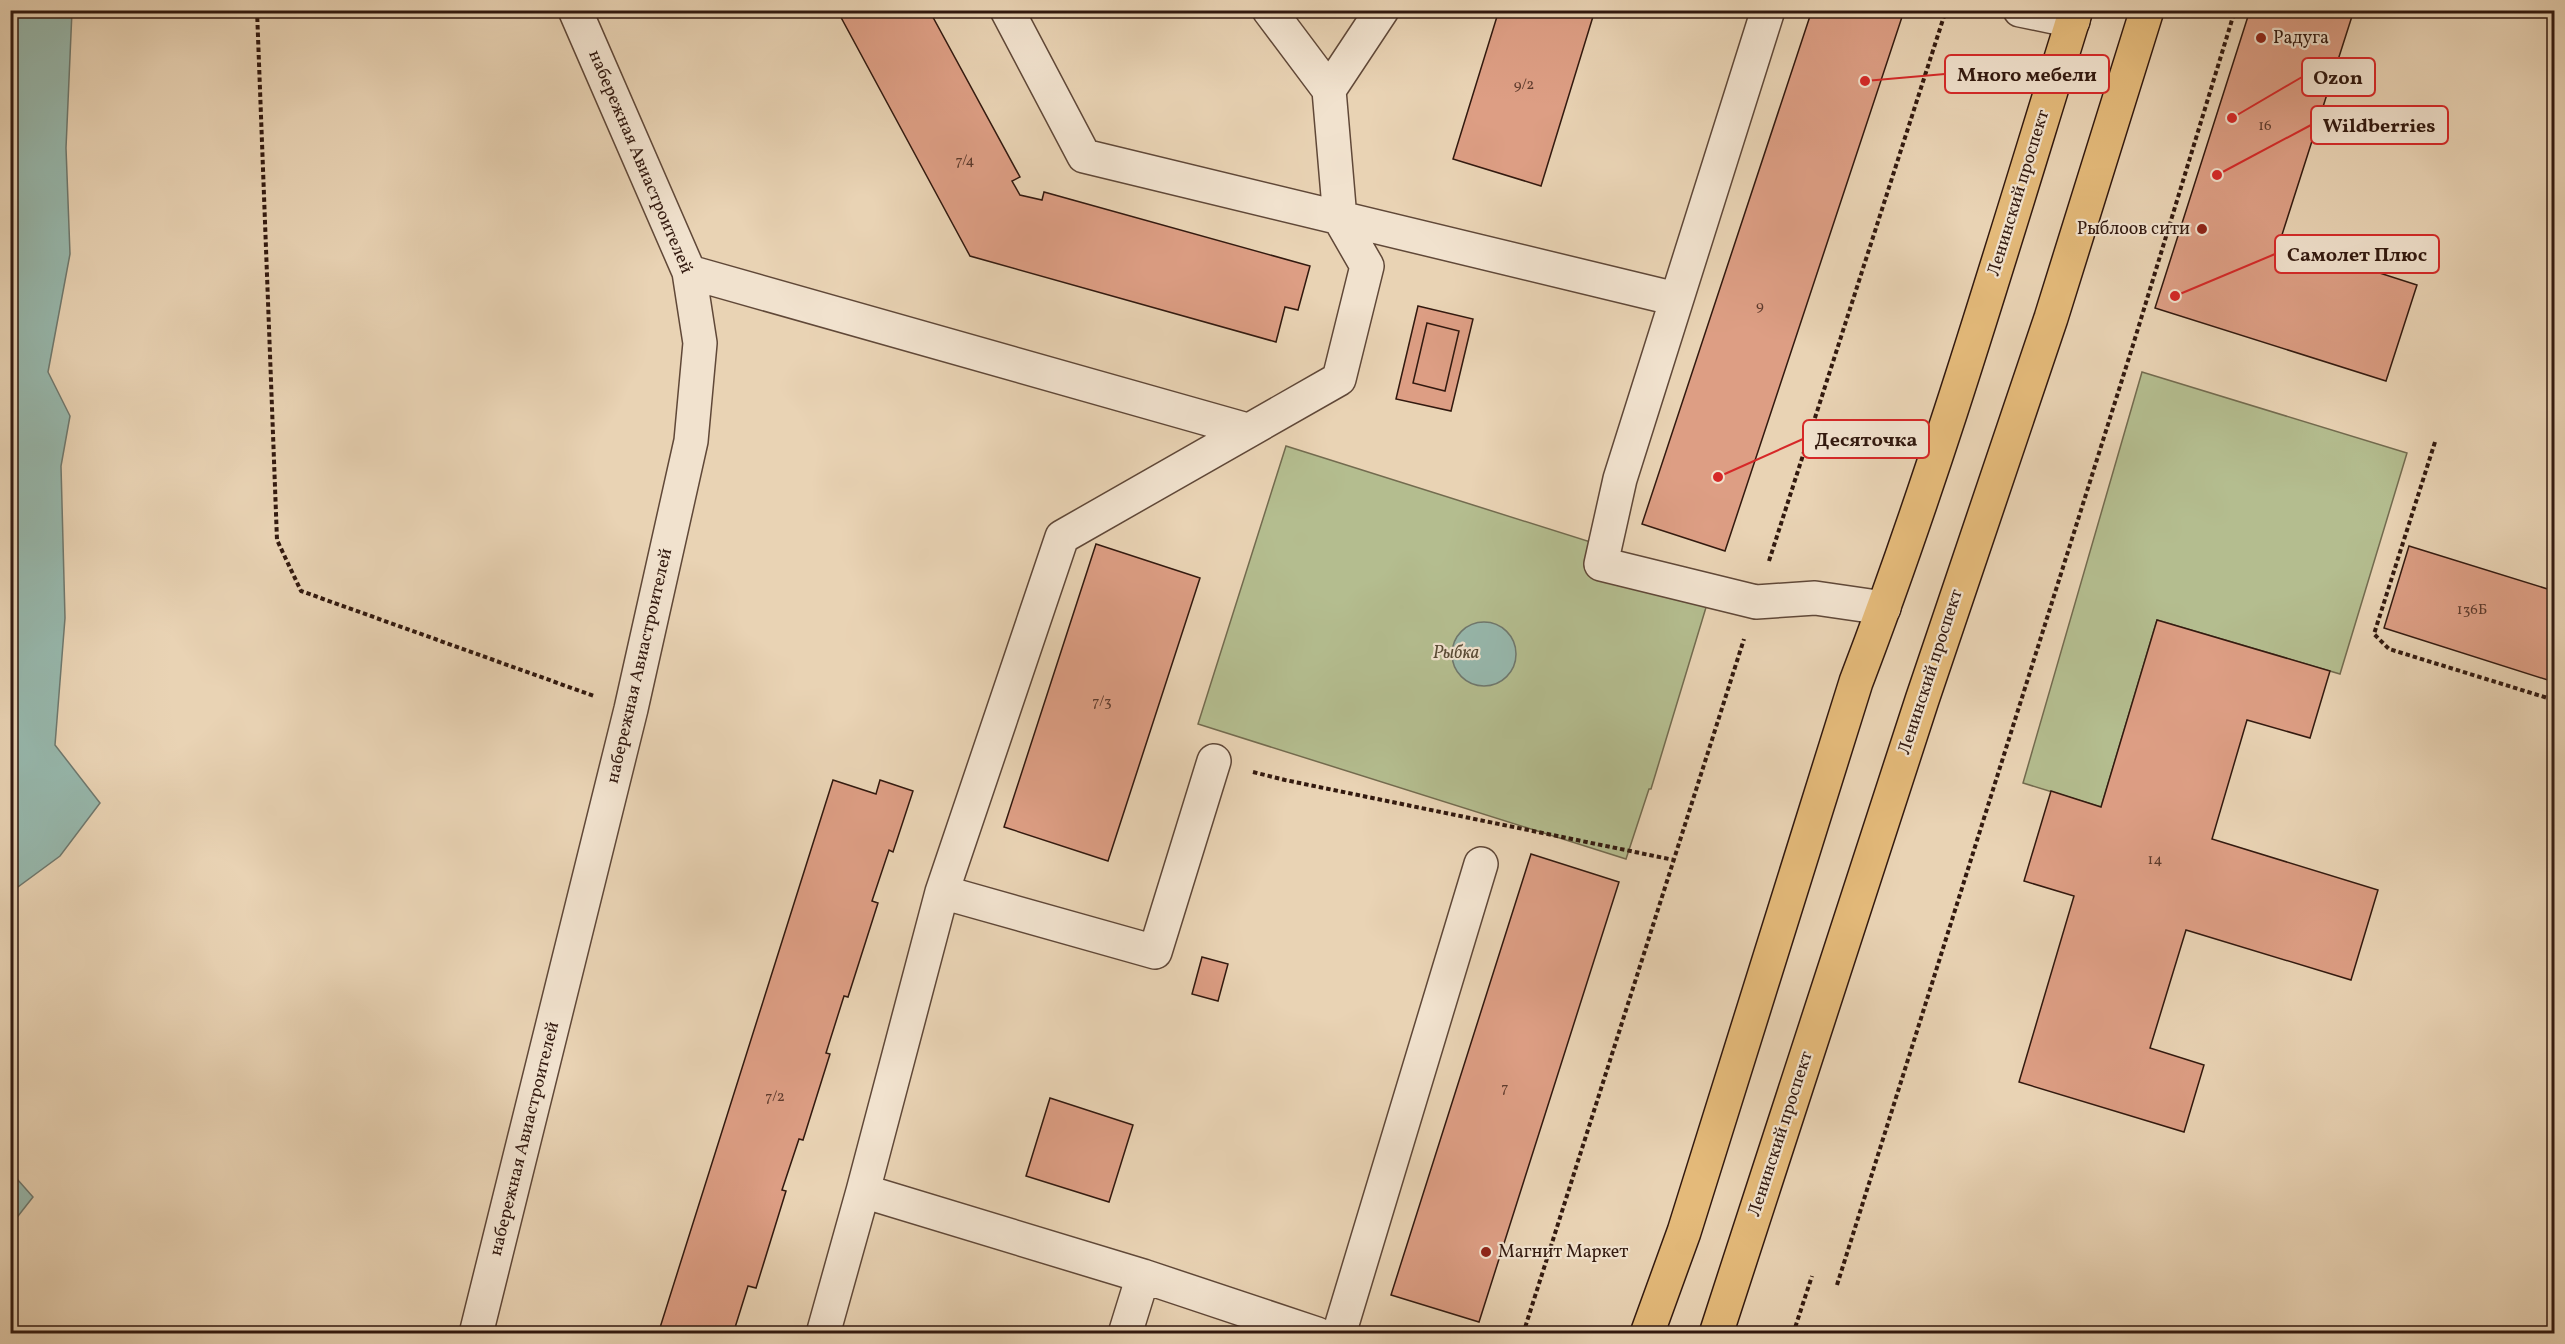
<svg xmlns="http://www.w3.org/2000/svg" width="2565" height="1344" font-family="Vollkorn,serif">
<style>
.green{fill:#b4bd8f;stroke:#736b4f;stroke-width:1.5}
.water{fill:#97b8ad;stroke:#6f786e;stroke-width:1.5}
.building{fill:#dd9e84;stroke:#32190f;stroke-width:1.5}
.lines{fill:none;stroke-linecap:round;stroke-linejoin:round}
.minor-casing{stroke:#604838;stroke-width:36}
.major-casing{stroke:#32190f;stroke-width:36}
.path{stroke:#32190f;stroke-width:4;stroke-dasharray:4.5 3;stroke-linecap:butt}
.minor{stroke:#f1e2ce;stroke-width:33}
.major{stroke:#e4ba7a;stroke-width:33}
.poi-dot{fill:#8f2418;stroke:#f1e2ce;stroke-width:2}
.labels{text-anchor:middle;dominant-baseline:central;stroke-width:4.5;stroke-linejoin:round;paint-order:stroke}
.number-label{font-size:15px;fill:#5d3a2c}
.poi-label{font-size:18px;fill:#32190f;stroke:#f1e2ce;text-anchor:start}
.street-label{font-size:18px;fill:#32190f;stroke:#f1e2ce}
.park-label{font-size:18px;font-style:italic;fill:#594a35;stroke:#f1e2ce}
.leader{fill:none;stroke:#d62828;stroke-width:2}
.callout-dot{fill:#d62828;stroke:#f1e2ce;stroke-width:2}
.callout{fill:#f1e2ce;stroke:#d62828;stroke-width:2}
.callout-label{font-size:20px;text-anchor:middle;font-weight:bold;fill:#32190f}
</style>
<rect width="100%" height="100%" fill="#e9d3b4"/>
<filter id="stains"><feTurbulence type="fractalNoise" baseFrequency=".00333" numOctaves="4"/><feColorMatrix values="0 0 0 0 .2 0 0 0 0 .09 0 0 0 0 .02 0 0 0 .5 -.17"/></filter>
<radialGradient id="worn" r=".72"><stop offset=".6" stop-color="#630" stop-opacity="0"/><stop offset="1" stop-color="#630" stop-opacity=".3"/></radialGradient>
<path class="green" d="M2142 372 2407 453 2340 674 2157 620 2101 807 2023 783Z
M1286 446 1714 581 1651 789H1649L1626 859 1198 724Z"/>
<path class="water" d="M11 10 72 11 66 148 70 254 48 372 70 416 61 466 65 618 55 745 100 803 60 856 11 892Z
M1452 654a32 32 0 1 1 64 0a32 32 0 1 1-64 0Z
M10 1171 33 1197 11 1225H10Z"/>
<path class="building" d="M837 10H929L1020 177 1012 181 1020 195 1042 200 1044 192 1310 266 1298 310 1285 307 1276 342 970 256Z
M1499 10H1595L1541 186 1453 159Z
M1812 10H1894L1903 14 1725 551 1642 524Z
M2250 10H2354L2280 241 2417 285 2386 381 2155 308Z
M1418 306 1473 319 1451 411 1396 399Z
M1427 323 1459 331 1445 391 1413 383Z
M1096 544 1200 578 1108 861 1004 827Z
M2409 546 2554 591V682L2384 628Z
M2157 620 2330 671 2310 738 2247 720 2212 839 2378 890 2351 980 2186 930 2150 1048 2204 1065 2184 1132 2019 1082 2074 896 2024 881 2051 791 2101 807Z
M833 780 876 794 880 780 913 791 893 852 889 850 872 901 878 903 848 997 844 996 826 1053 830 1054 803 1140 799 1139 782 1190 786 1191 756 1288 748 1286 733 1334H658Z
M1531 854 1619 882 1479 1322 1391 1295Z
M1202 957 1228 964 1218 1001 1192 994Z
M1050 1098 1133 1125 1109 1202 1026 1176Z
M1834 1327 1849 1333 1852 1334H1832Z"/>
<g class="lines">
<defs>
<path id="minor" d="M1007 10 1084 156 1676 299
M1768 10 1620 479 1601 564 1756 602 1815 598 1884 608
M2020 10 2073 21
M1329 90 1382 10
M689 272 1247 430
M942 892 1155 952 1214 761
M863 1191 1143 1276 1317 1334
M476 1334 631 709 691 441 700 343 689 272 575 10
M823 1334 863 1191 942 892 1062 537 1339 379 1367 266 1340 219 1329 90 1269 10
M1125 1334 1143 1276
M1339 1334 1481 864"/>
<path id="major" d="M1647 1334 1684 1232 1856 682C1940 462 2006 235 2076 10
M1716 1334 1922 700 2051 318 2147 10"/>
</defs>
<use href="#minor" class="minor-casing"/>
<use href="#major" class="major-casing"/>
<path class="path" d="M257 10 277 540 301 591 594 696
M2435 442 2374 634 2389 649 2554 700
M1769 561 1946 10
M1253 772 1285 780 1674 860
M1837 1285 2133 345 2235 10
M1523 1334 1744 639
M1793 1334 1812 1276"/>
<use href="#minor" class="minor"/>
<use href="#major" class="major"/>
</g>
<g class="poi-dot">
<circle cx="2261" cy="38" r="6"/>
<circle cx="2202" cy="229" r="6"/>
<circle cx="1486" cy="1252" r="6"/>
</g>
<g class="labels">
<g class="number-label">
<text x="1524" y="85">9/2</text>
<text x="2265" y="126">16</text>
<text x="965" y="161">7/4</text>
<text x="1760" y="306">9</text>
<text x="2472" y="610">136Б</text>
<text x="1102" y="702">7/3</text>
<text x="2155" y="860">14</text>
<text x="1505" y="1088">7</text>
<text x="775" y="1097">7/2</text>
</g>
<g class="poi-label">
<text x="2273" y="38">Радуга</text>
<text x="2190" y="229" text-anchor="end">Рыблоов сити</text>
<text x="1498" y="1252">Магнит Маркет</text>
</g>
<g class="street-label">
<text transform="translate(640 162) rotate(67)">набережная Авиастроителей</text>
<text transform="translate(2019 193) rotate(-73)">Ленинский проспект</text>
<text transform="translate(640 666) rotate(-77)">набережная Авиастроителей</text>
<text transform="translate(1931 672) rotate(-72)">Ленинский проспект</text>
<text transform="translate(1781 1134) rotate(-72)">Ленинский проспект</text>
<text transform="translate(525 1139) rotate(-76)">набережная Авиастроителей</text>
</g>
<g class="park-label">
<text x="1456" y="653">Рыбка</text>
</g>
</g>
<path class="leader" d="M1865 81L1945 74M2232 118L2302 77M2217 175L2311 125M2175 296L2275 254M1718 477L1803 439"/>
<g class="callout-dot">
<circle cx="1865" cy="81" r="6"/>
<circle cx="2232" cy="118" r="6"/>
<circle cx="2217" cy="175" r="6"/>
<circle cx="2175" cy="296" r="6"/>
<circle cx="1718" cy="477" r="6"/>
</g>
<g class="callout">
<rect x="1945" y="55" width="164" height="38" rx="6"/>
<rect x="2302" y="58" width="73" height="38" rx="6"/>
<rect x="2311" y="106" width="137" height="38" rx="6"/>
<rect x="2275" y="235" width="164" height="38" rx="6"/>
<rect x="1803" y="420" width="126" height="38" rx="6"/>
</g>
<g class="callout-label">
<text x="2027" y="81">Много мебели</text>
<text x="2338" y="84">Ozon</text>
<text x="2379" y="132">Wildberries</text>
<text x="2357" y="261">Самолет Плюс</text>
<text x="1866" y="446">Десяточка</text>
</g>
<rect width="2565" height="1344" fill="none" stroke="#e9d3b4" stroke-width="36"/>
<rect x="12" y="12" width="2541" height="1320" fill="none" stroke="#32190f" stroke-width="3"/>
<rect x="18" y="18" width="2529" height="1308" fill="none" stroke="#32190f" stroke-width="1.5"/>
<rect width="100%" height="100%" filter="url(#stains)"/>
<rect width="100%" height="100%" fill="url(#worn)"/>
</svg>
